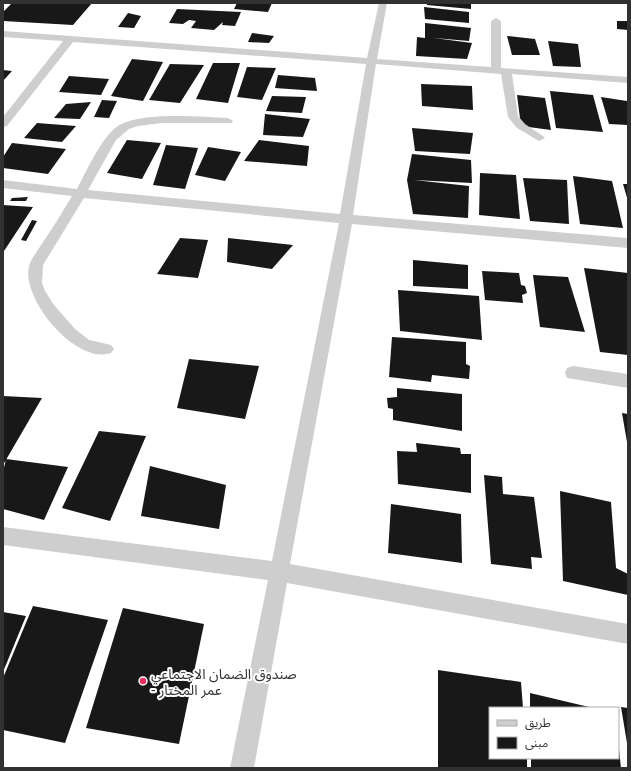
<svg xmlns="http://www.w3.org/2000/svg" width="631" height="771" font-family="'Noto Sans','Noto Sans Arabic',sans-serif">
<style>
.building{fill:#181818}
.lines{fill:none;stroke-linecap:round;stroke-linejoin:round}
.street{fill:#cecece;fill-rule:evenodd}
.poi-dot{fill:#ed2d5f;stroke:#fff;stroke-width:1.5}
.labels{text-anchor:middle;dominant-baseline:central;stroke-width:4;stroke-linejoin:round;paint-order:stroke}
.near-poi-label{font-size:14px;fill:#313131;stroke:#fff;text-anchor:start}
</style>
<rect width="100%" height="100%" fill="#fff"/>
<path class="building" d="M12 3H92L73 25 3 21V12Z
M237 3H272L268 12 234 9Z
M427 3H471V9L427 5Z
M424 7 469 12V23L425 19Z
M177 9 241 12 235 26 222 25 223 22 214 30 191 28 196 21 189 20 183 24 169 23Z
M128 13 141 16 134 28 118 27Z
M617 21H628V30L617 29Z
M425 23 471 28 469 41 434 38 472 43 467 59 416 56 417 37 425 38Z
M252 33 274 36 269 43 248 42Z
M507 36 535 39 540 55H512Z
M548 41 578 44 581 67 553 66Z
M132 59 163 62 143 101 111 96Z
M213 63H240L228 103 196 99Z
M170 64 204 65 180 103 149 100Z
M247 67 276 68 262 100 237 97Z
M3 70 12 71 3 81Z
M278 75 315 78 317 91 275 88Z
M69 76 109 79 101 95 59 92Z
M421 84 472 86 473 110 422 106Z
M550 91 593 95 603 132 556 128Z
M517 95 545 98 551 130 521 126Z
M272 96 306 97 302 113 266 111Z
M601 97 627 101 628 125 609 124Z
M102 100 117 101 109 118 94 117Z
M91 102 80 119 54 118 66 104Z
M265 114 310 119 303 137 263 135Z
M37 123 76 126 62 142 24 138Z
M412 128 473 133 470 154 415 151Z
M127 140 161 143 142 179 107 173Z
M259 140 309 146 307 166 244 161Z
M12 143 66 149 48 174 3 168V157Z
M166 145 198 148 185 189 153 185Z
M208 147 241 152 225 181 195 175Z
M412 154 471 160 472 183 414 180 469 186 468 218 413 214 407 180Z
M480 173 516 175 520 219 479 215Z
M573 176 612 181 623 228 580 224Z
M523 178 567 180 569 224 530 221Z
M623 184H628V201Z
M28 197 26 201H10L12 198Z
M3 205 33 207 4 251H3Z
M32 220 37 221 26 241 21 240Z
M180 238 208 240 198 278 157 274Z
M228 238 293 245 272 269 227 262Z
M413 260 468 265V289L413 286Z
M584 268 628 273V355L600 352Z
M482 271 519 273 521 285 525 286 527 293 522 295 523 303 485 300Z
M533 275 568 277 585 332 540 327Z
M398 290 479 296 482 340 400 331Z
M392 337 466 342V364L470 366 469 379 432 375 431 382 389 377Z
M189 359 259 366 245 419 177 408Z
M397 388 462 394V431L393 420V409L388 408 387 398 397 397Z
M3 396 42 398 3 465Z
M622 413 628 414V442H627Z
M99 431 146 436 110 521 62 508Z
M416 443 460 448 461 454H471V493L398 484 397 451 417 452Z
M6 459 68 467 44 520 3 509V472Z
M150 466 226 485 219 529 141 516Z
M484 475 502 477 503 494 534 497 542 558 531 557 532 569 491 564Z
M560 491 611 502 616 568 628 574V595L563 581Z
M391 504 461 514 462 563 388 553Z
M33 606 108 620 65 743 3 730V678Z
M123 608 204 624 179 744 86 728Z
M3 612 26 616 3 672Z
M438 670 521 682 523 708H490V758H527V768H438Z
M530 693 589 707V708H530Z
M621 707 628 708V743H627Z
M618 740 621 768H531V758H618Z"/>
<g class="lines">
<path class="street" d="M379 3H387L377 59 491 67V21L496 18 501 21V68L628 77V83L512 74 518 116 525 124 543 136 545 138 539 141 517 128 508 117 501 74 376 64 353 215 628 238V248L352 224 290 564 628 624V644L287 583 254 768H230L268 580 3 545V527L272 561 339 223 84 198 43 265 42 283 45 291 54 305 75 329 89 340 111 345 114 349 111 353C76 365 21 299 29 266 31 259 37 252 41 245 52 229 62 213 72 196L3 188V180L77 189C87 170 99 143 114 129 134 110 201 117 228 118L233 121 232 123H162L138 126 129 129 116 140 88 190 340 214 366 64 73 42 7 126 3 127V117L63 41 3 37V31L367 58Z
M573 366 628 374V388L567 378 565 373 567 368Z"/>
</g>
<circle class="poi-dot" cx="143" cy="681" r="4"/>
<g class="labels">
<g class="near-poi-label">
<text x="151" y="673">صندوق الضمان الاجتماعي<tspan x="151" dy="16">- عمر المختار</tspan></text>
</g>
</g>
<rect width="631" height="771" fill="none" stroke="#313131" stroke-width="8"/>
<rect x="489" y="707" width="130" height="52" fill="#ffffff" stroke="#adadad"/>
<rect x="497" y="720" width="20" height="6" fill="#cecece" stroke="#adadad"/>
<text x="525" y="727" font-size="12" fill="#313131">طريق</text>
<rect x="497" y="737" width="20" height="12" fill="#181818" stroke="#adadad"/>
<text x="525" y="747" font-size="12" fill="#313131">مبنى</text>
</svg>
